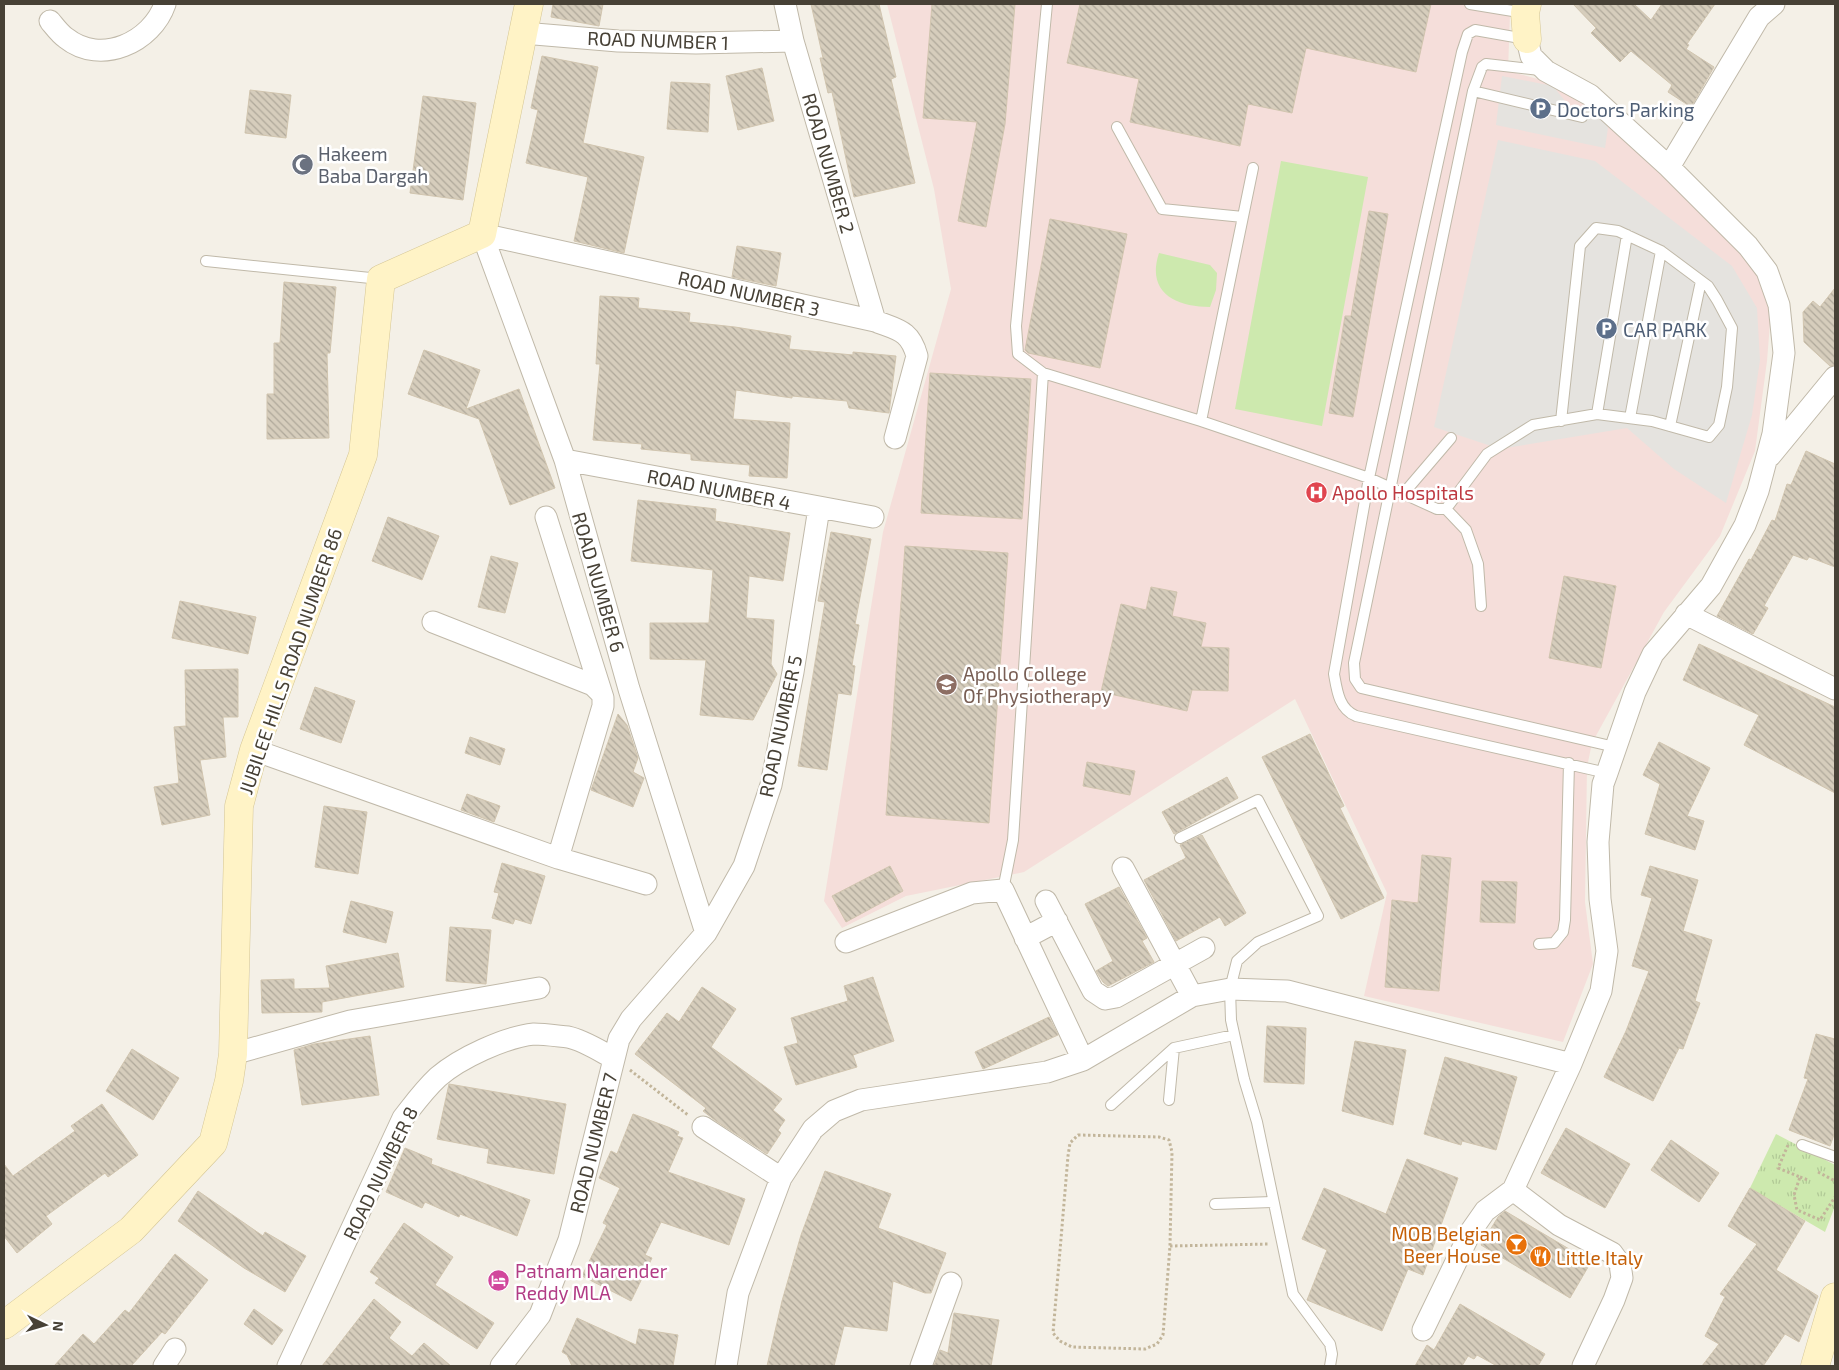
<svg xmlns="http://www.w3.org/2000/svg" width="1839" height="1370" font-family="'Exo 2',sans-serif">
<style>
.medical{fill:#f5deda}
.grass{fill:#cde9ae}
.park{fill:url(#park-tufts)}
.parking{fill:#e5e3df}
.building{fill:url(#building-back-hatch);stroke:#d1c5af}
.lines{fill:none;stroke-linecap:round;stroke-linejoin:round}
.lane-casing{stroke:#c0b9a9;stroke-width:12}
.street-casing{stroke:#c0b9a9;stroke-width:23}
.secondary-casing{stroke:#d5c695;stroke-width:29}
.path{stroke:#c2b59a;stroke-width:3;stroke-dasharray:2.5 2.5;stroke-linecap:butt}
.lane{stroke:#fff;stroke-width:10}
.street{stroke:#fff;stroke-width:21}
.secondary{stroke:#fff3c6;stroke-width:28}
.labels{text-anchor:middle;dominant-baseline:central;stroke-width:5;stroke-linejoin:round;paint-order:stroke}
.street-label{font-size:19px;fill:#474136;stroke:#fff}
.service-label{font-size:19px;fill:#4e5e75;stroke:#fff;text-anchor:start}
.worship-label{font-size:19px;fill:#5b616d;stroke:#fff;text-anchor:start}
.health-label{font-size:19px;fill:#be3a42;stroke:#fff;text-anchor:start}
.education-label{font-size:19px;fill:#785e54;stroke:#fff;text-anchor:start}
.food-label{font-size:19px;fill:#c56008;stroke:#fff;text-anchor:end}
.hotel-label{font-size:19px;fill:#b23c85;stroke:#fff;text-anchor:start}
</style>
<defs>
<pattern id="park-tufts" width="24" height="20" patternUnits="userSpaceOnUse" patternTransform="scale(1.25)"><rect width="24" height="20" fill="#cde9ae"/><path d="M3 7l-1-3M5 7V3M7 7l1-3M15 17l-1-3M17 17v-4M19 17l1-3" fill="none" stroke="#b1c996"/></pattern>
<pattern id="building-back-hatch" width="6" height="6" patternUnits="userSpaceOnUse" patternTransform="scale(1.25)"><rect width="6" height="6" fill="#d6cdbc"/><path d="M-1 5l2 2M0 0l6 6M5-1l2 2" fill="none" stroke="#afa89a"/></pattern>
</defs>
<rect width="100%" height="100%" fill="#f4f0e7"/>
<path class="medical" d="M887 4H1513L1510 14 1508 71 1560 85 1601 109 1620 134 1752 263 1771 310 1767 361 1755 451 1720 536 1664 612 1592 743 1587 767 1585 902 1593 964 1563 1042 1364 996 1387 893 1295 699 1024 872 906 896 842 928 824 901 883 532 951 289 934 189Z"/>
<path class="grass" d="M1281 161 1368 177 1322 426 1235 409Z
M1159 253 1210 265 1217 273 1216 290 1210 307C1175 307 1146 292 1159 253Z"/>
<path class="park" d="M1776 1134 1835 1165V1206L1825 1232 1750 1188Z"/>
<path class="parking" d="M1502 76 1553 86 1569 106 1599 112 1608 128 1605 148 1496 125Z
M1498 140 1595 161 1732 266 1757 308 1760 360 1752 415 1726 503 1674 469 1627 428 1500 449 1434 427Z"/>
<path class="building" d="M553 4H603L599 26 551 17Z
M811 4H879L896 77 891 79 915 183 854 197 832 92 828 93 820 58H823Z
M932 4H1015L1005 124 986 227 958 221 977 122 923 118Z
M1080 4H1431L1416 72 1306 48 1292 113 1248 104 1240 146 1130 122 1139 79 1067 63Z
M1573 4H1634L1651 20 1662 4H1715L1687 44 1689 45 1686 49 1714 67 1691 107 1668 92 1672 85 1631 51 1620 62 1591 33 1596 28Z
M542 56 598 67 583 143 644 157 624 253 574 241 588 177 526 163 538 110 531 108Z
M762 68 774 121 738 130 726 76Z
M671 82 710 84 708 132 667 129Z
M250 90 291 95 286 138 245 133Z
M423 96 476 103 463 200 410 193Z
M1369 211 1388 214 1353 417 1329 413 1345 316H1351Z
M1050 219 1127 234 1100 368 1028 353 1025 350Z
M737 246 781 253 776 286 732 277Z
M284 282 336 287 330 353H327L329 438 267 439V394H274V343H280Z
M1835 288V365L1830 366 1804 342 1803 312 1813 301 1820 307Z
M600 296 639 298 638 308 690 313 689 322 735 327 791 336 789 349 853 355V352L896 356 889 413 849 408 847 401 792 396V398L736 390 733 419 790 423 787 478 749 476 750 465 691 460V454L641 449 642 444 593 440 600 364H596Z
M424 350 480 370 466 409 519 389 555 488 510 505 479 419 408 394Z
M930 373 1031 379 1022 519 921 513Z
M1806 451 1835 464V567L1809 557 1807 560 1793 555 1764 606 1768 608 1753 634 1717 616 1749 559 1751 560 1772 520 1775 521 1787 484 1791 485Z
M638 500 716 509 715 521 790 533 783 581 749 576 746 618 774 620 771 664 777 674 753 720 700 715 706 660 650 659V623H709L713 570 631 561Z
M388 517 439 536 422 580 372 561Z
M831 532 871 539 855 624 859 625 852 665 855 666 851 695 838 693 827 770 798 766 825 602 818 601Z
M905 546 1008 553 989 823 886 815Z
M491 556 518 563 505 613 478 607Z
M1564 576 1616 586 1601 668 1549 658Z
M1151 587 1177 592 1172 616 1206 623 1201 647 1229 648 1228 691 1192 690 1187 711 1101 692 1121 604 1146 610Z
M180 601 256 617 248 654 172 638Z
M1699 644 1835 707V793L1744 745 1759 715 1683 680Z
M238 669V717H223L226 757 200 760 210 815 162 825 154 787 179 783 174 727 186 726 185 670Z
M315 687 355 701 341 743 300 729Z
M618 714 627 725 638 758 633 772 644 778 633 807 591 790Z
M1310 734 1344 806 1340 808 1384 898 1341 919 1262 757Z
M470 737 505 749 500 765 465 753Z
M1659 742 1710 768 1687 816 1704 821 1695 850 1645 834 1660 784 1643 775Z
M1087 762 1135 771 1130 795 1083 786Z
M1227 777 1238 798 1174 834 1162 812Z
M467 794 500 806 494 822 461 810Z
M324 806 367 812 358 874 315 867Z
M1202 835 1246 913 1225 926 1220 917 1176 941 1144 880 1186 858 1180 845Z
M1422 855 1451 858 1439 991 1385 987 1392 900 1418 903Z
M502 863 545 876 531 924 515 919 513 924 492 918 499 893 494 892Z
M890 866 903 891 846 922 832 896Z
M1650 866 1698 880 1683 931 1712 940 1695 1001 1700 1003 1683 1049 1679 1048 1653 1101 1604 1077 1626 1031 1649 971 1632 966 1652 898 1641 895Z
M1482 881 1517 882 1515 923 1480 922Z
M1119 887 1147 938 1142 941 1154 962 1108 986 1103 982 1096 971 1113 961 1085 904Z
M351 901 393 912 386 943 343 932Z
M450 927 491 930 486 984 446 981Z
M398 953 404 987 322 1002V1012L262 1013 261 980 294 979V989L330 988 326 966Z
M873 977 894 1041 853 1055 857 1067 796 1085 784 1047 798 1043 791 1018 848 1001 844 986Z
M702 987 736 1009 711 1047 782 1099 773 1110 785 1120 778 1130 781 1133 767 1154 716 1121 703 1111 706 1108 635 1054 667 1013 679 1022Z
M1049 1017 1058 1035 983 1069 975 1052Z
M1267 1026 1306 1028 1304 1084 1264 1082Z
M1816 1034 1835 1039V1132L1830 1146 1789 1130 1808 1079 1804 1078Z
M370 1036 379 1095 302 1105 294 1050 314 1044Z
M1355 1041 1406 1050 1393 1125 1342 1111Z
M132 1049 179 1078 153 1120 106 1091Z
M1445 1057 1517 1077 1496 1150 1462 1141 1461 1145 1424 1134Z
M449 1084 566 1104 554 1174 487 1163 489 1149 437 1139Z
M102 1104 138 1155 108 1177 105 1173 46 1216 52 1224 17 1253 4 1236V1164L13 1176 75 1131 71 1126Z
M633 1114 668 1127 679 1132 677 1136 683 1138 668 1172 745 1199 729 1245 661 1222 645 1255 652 1258 631 1301 582 1276 607 1225 603 1223 620 1188 599 1178 611 1151 617 1154Z
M1566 1128 1630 1164 1605 1208 1541 1173Z
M1671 1140 1719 1173 1699 1202 1651 1170Z
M405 1148 432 1159 431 1164 530 1200 517 1236 460 1214 459 1217 425 1202 422 1208 386 1192Z
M1407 1159 1458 1178 1423 1275 1408 1269 1382 1331 1307 1300 1327 1250 1302 1239 1324 1188 1386 1214Z
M825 1171 891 1194 878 1228 946 1253 931 1293H925L893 1281 887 1331 844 1326 834 1366H767L782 1301 801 1235Z
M1750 1188 1805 1221 1776 1270 1818 1296 1799 1342 1785 1334 1763 1366H1702L1719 1344 1705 1336 1725 1297 1720 1294 1757 1244 1728 1226Z
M198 1191 263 1236 265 1232 306 1256 285 1292 244 1268 178 1221Z
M1505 1211 1591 1262 1570 1298 1481 1245 1498 1217Z
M404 1223 453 1257 435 1285 494 1323 477 1349 375 1283 379 1278 370 1272Z
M175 1254 208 1280 165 1334 162 1332 131 1366H54L83 1334 94 1344 125 1310 129 1313Z
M374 1299 401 1322 389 1338 412 1356 424 1343 451 1366H322Z
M1460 1304 1545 1354 1538 1366H1497L1477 1355 1474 1359 1468 1356 1462 1366H1415L1427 1345 1434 1350Z
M254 1309 283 1330 272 1345 244 1324Z
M954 1313 999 1320 991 1366H934L940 1350 948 1353Z
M577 1318 636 1345 639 1329 678 1335 673 1366H572L567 1355 562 1352Z"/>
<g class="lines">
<defs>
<path id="lane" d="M1047 4 1016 326 1018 354 1043 373 1201 421 1369 478 1437 509H1446L1487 454 1533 425 1597 414 1652 421 1709 437 1719 425 1727 387 1732 328 1717 300 1708 286 1661 251 1618 231 1596 228 1580 246 1561 421
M1470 4 1525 13
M1526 39 1475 30 1468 34 1462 52 1369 478 1334 674C1337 691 1339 709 1356 716L1607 773
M1540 70 1486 64 1482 67 1473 91 1354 663 1355 679 1361 688 1615 747
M1473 91 1582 117
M1117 127 1162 209 1243 217
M206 261 380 279
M1597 414 1627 235
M1630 418 1661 251
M1201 421 1253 168
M1670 426 1701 281
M1404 493 1451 438
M1446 509 1466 530 1478 564 1481 606
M1180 838 1258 800 1318 916 1258 942 1237 961 1230 989 1231 1020 1244 1079 1257 1122 1293 1294 1330 1344 1332 1354 1330 1366
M1003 890 1013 840 1043 373
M1539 944 1554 943 1563 932 1565 920 1569 763
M1169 1100 1174 1048
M1111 1105 1174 1048 1234 1035
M1802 1145 1835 1157
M1215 1204 1273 1202"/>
<path id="street" d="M785 4 793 41 875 321
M50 21C55 27 60 34 66 38 101 66 152 42 165 4
M523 33 618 41 696 43 793 41
M1527 39 1531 56 1546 71 1590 95 1669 167 1748 246 1767 271 1779 305 1784 353 1773 434 1758 491 1745 525 1711 586 1653 654 1635 692 1607 773 1603 784 1598 842 1600 899 1607 951 1601 991 1571 1064 1513 1190 1559 1225 1612 1253 1620 1264 1622 1278 1614 1300 1583 1366
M1669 167 1759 17 1774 4
M482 234 565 460 629 689 706 933
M482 234 875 321C898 330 910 330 917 356L895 438
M1770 456 1835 377
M565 460 873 517
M1686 614 1835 689
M433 622 593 685 600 692
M254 750 558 858 603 706V698L546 517
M558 858 646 884
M1123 868 1192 996
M1046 901 1093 991 1105 999 1116 997 1204 948
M1025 938 1057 921
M846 942 972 893 1003 890 1083 1060
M233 1054 350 1021 539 988
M703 1127 781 1178
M1423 1330 1471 1231 1485 1211 1513 1190
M164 1366 175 1349
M288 1366 403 1118C414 1104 424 1090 438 1077 460 1058 505 1037 534 1034 544 1034 558 1036 568 1037 583 1040 600 1051 613 1058
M501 1366 540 1315 569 1240 619 1039 631 1019 706 933 744 866 771 785 793 672 819 508
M726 1366 738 1293 781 1178 813 1129 834 1111 861 1100 1047 1072 1083 1060 1192 996 1230 989 1287 991 1571 1064
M921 1366 951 1283"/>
<path id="secondary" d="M1527 39 1525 13 1527 4
M4 1325 131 1230 213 1143 229 1081 233 1054 239 806 254 750 363 455 381 279 482 234 529 4
M1815 1366 1835 1297"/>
</defs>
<use href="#lane" class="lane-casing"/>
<use href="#street" class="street-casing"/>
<use href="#secondary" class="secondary-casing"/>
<path class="path" d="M630 1070 688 1115
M1078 1135 1159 1137 1169 1140 1172 1152 1170 1246 1163 1335 1157 1344 1145 1349 1072 1347 1060 1341 1053 1333 1068 1156 1070 1143Z
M1788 1145 1778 1168 1800 1177 1794 1195 1797 1210 1820 1220 1835 1197
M1818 1172 1835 1181
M1800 1177 1808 1180
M1170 1246 1269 1244"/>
<use href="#lane" class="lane"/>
<use href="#street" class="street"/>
<use href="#secondary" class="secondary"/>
</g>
<defs>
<symbol id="parking-disc" viewBox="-11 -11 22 22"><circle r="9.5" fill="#5c6f8a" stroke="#fff"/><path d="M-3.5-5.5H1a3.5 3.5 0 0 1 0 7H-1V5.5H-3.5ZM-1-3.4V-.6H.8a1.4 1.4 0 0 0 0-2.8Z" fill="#fff"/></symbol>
<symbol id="mosque-disc" viewBox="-11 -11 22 22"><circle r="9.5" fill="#6b7280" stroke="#fff"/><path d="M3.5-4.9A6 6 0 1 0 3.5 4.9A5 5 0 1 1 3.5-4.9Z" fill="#fff"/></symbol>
<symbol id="hospital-disc" viewBox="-11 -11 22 22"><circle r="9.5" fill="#e0444e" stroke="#fff"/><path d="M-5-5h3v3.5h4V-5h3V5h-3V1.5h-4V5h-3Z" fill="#fff"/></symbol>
<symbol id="university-disc" viewBox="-11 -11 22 22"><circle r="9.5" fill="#8d6e63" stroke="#fff"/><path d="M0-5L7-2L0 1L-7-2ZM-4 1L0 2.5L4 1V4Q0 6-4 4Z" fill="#fff"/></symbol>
<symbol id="bar-disc" viewBox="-11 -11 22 22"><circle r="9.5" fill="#e8710a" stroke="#fff"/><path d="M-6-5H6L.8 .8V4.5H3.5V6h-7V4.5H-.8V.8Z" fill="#fff"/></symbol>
<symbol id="restaurant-disc" viewBox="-11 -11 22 22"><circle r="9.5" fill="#e8710a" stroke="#fff"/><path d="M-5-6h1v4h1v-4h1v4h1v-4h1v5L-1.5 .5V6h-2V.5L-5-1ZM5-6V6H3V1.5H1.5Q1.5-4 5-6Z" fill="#fff"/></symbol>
<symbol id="hotel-disc" viewBox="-11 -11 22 22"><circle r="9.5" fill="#d1479c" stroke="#fff"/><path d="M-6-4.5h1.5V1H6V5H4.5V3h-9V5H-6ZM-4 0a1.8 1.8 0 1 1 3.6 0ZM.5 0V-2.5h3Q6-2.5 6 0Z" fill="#fff"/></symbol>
</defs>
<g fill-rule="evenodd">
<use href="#parking-disc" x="1528" y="96" width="25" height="25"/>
<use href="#mosque-disc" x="290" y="152" width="25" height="25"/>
<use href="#parking-disc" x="1594" y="316" width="25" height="25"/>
<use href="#hospital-disc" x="1304" y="480" width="25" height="25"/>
<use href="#university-disc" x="934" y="672" width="25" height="25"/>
<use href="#bar-disc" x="1504" y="1232" width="25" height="25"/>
<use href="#restaurant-disc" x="1528" y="1244" width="25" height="25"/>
<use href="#hotel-disc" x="486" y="1268" width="25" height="25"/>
</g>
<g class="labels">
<g class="street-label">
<text transform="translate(658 40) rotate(2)">ROAD NUMBER 1</text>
<text transform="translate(829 163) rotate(74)">ROAD NUMBER 2</text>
<text transform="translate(749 293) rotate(13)">ROAD NUMBER 3</text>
<text transform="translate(719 489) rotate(11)">ROAD NUMBER 4</text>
<text transform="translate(599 582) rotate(74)">ROAD NUMBER 6</text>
<text transform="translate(290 661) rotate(-71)">JUBILEE HILLS ROAD NUMBER 86</text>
<text transform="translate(780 726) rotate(-78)">ROAD NUMBER 5</text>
<text transform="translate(593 1143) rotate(-76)">ROAD NUMBER 7</text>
<text transform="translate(380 1173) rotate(-64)">ROAD NUMBER 8</text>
</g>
<g class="service-label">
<text x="1557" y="109">Doctors Parking</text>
<text x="1623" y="329">CAR PARK</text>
</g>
<g class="worship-label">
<text x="318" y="153">Hakeem<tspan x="318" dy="22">Baba Dargah</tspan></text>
</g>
<g class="health-label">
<text x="1332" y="492">Apollo Hospitals</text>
</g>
<g class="education-label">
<text x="963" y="673">Apollo College<tspan x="963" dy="22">Of Physiotherapy</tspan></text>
</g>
<g class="food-label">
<text x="1501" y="1233">MOB Belgian<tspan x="1501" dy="22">Beer House</tspan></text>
<text x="1556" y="1257" text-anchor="start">Little Italy</text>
</g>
<g class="hotel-label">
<text x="515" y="1270">Patnam Narender<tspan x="515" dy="22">Reddy MLA</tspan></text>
</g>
</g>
<rect width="1839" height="1370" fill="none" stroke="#474136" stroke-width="10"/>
<g transform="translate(45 1325) rotate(95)" stroke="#ffffff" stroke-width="4" paint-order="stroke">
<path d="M0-4L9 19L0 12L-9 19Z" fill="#474136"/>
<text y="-8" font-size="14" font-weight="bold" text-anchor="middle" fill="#474136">N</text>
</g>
</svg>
